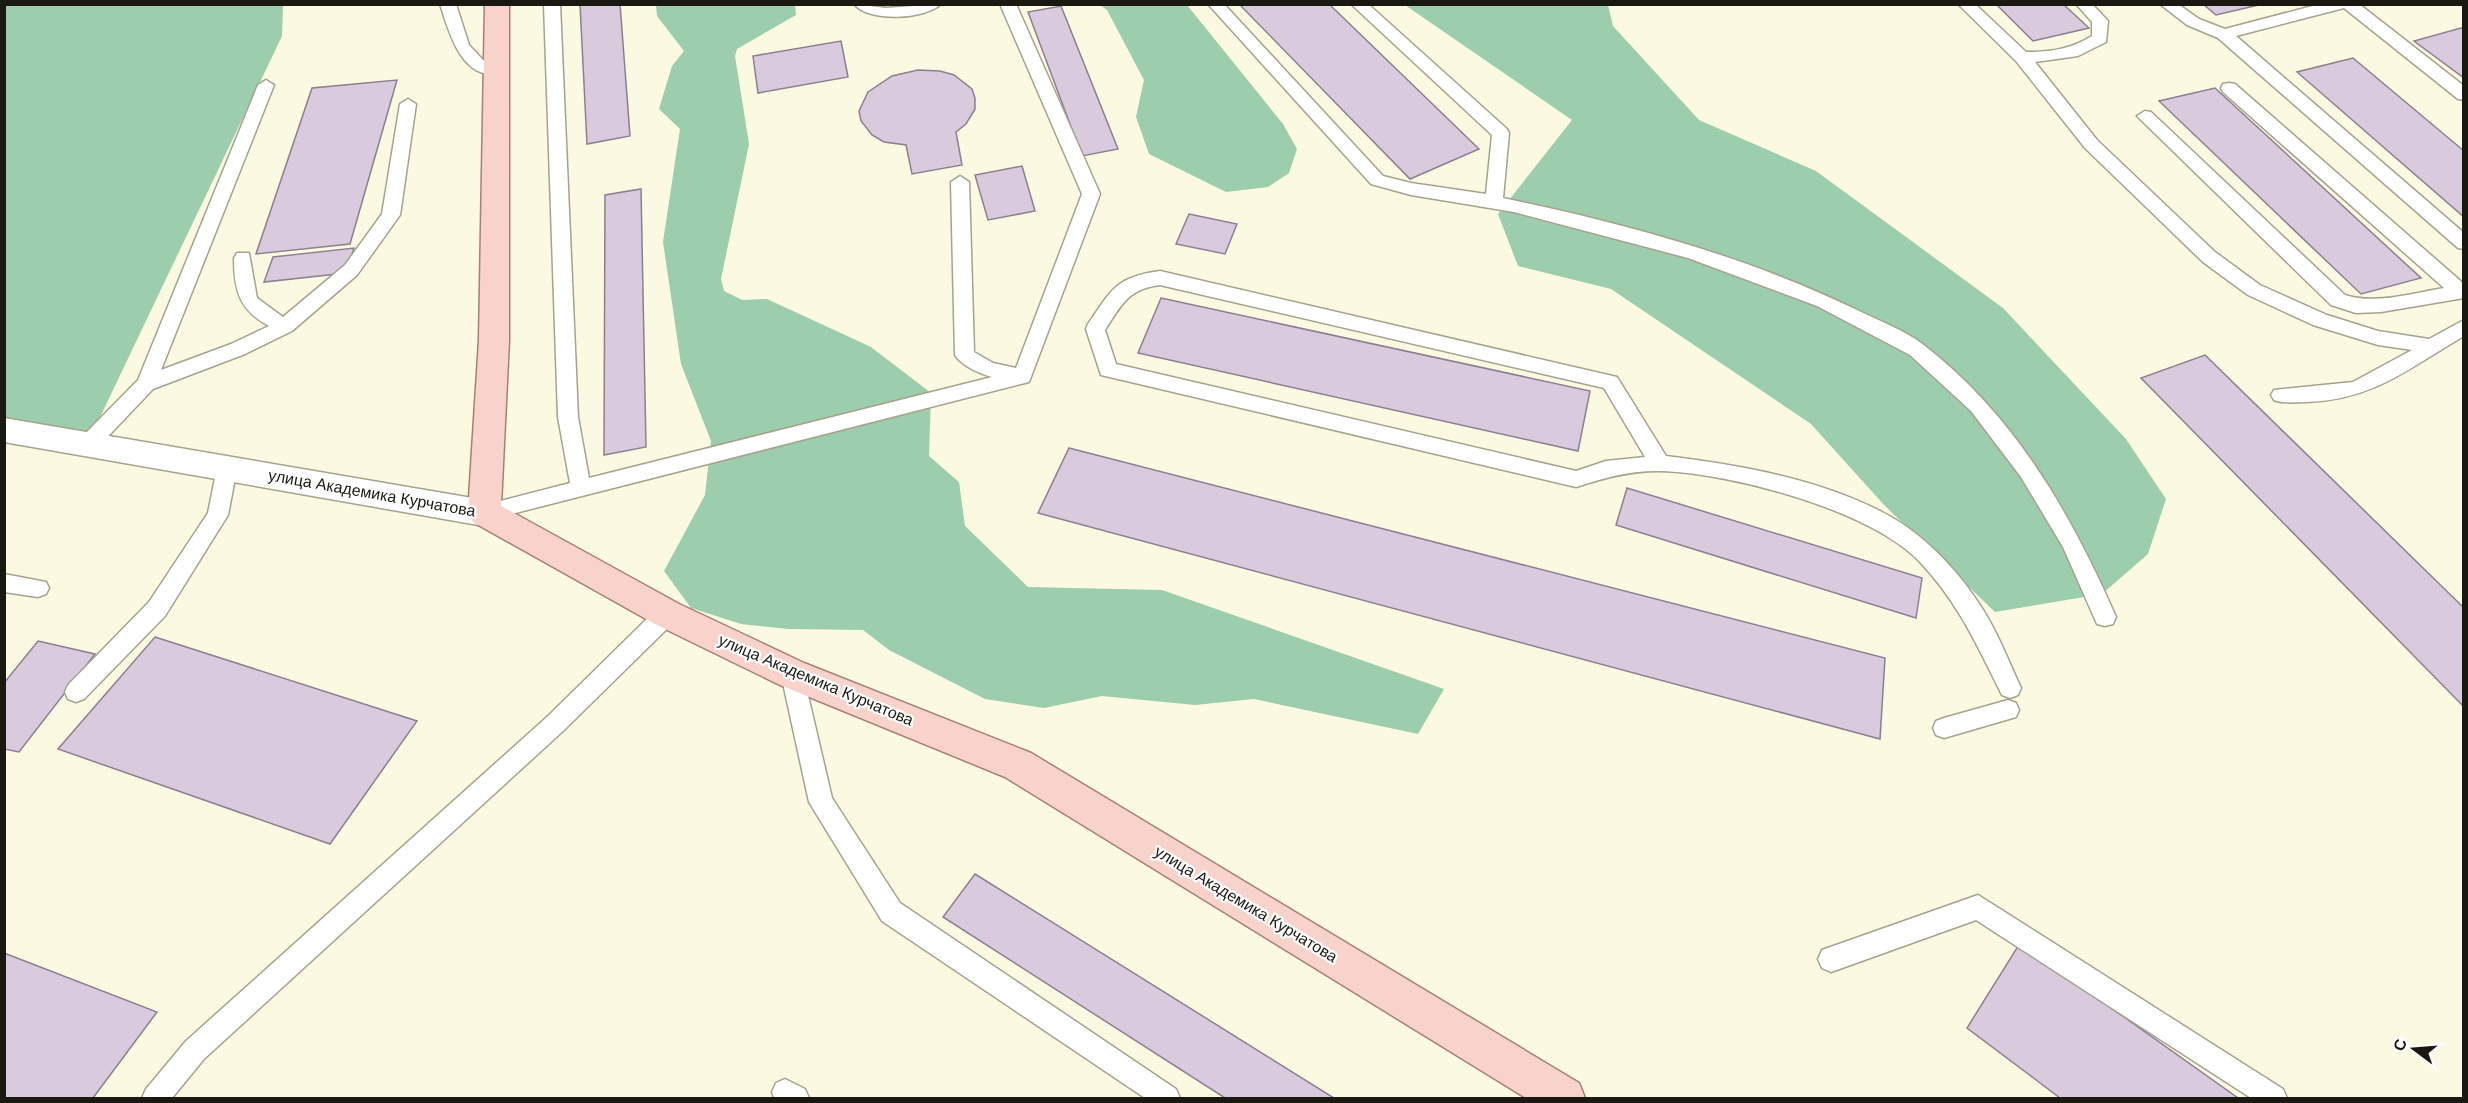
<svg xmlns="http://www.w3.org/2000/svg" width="2468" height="1103" font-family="Helvetica,sans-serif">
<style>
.forest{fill:#9ccdac}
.building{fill:#d9cbdd;stroke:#8c7f8f;stroke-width:1.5}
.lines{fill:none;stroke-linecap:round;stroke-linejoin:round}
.service-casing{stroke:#a5a28d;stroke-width:3}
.minor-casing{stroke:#a5a28d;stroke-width:3}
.primary-casing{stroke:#a87f74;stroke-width:3}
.service{fill:#fff;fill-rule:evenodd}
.minor{fill:#fff;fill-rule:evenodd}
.primary{fill:#f8d3cb;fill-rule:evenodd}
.labels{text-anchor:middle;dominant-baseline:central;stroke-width:4.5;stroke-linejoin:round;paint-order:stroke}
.street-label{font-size:16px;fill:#1a1911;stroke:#fff}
</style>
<rect width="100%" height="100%" fill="#fcf9e2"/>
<path class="forest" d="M5 5H283L282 36 92 434 5 424Z
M656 5H795L796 15 737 49 735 56 749 144 721 279 724 291 742 300 767 299 871 347 931 393 929 456 959 482 965 526 1028 587 1162 590 1444 689 1418 734 1254 699 1195 705 1102 696 1044 708 985 699 889 650 863 630 789 629 741 624 691 608 664 571 705 495 711 441 681 364 663 242 680 129 659 109 672 66 684 51 657 16Z
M1100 5H1187L1283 124 1297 149 1289 173 1268 187 1226 192 1149 154 1136 117 1144 80 1107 10Z
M1405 5H1608L1613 26 1699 120 1816 171 2003 308 2126 439 2166 499 2148 554 2102 594 1995 612 1885 506 1811 424 1611 289 1518 266 1498 214 1572 120Z"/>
<path class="building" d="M580 4H620L630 136 587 144Z
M1239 4H1329L1479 149 1410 179Z
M1996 4H2063L2089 28 2033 41Z
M2203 4H2263L2216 15Z
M1061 6 1118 149 1082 156 1028 12Z
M2461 28 2464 29V78L2414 41Z
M841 41 848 77 758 93 753 56Z
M2353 58 2464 151V217L2297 72Z
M918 70 940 71 954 75 972 89 975 98V109L966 124 956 132 962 165 912 174 906 145 884 142 872 135 861 121 859 111 868 92 892 76Z
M397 80 350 244 256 254 312 88Z
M2215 88 2421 278 2361 294 2159 101Z
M1022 166 1035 211 988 220 975 175Z
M641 189 646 447 604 455 605 195Z
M1189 214 1237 224 1225 254 1176 244Z
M354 248 346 273 264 282 273 257Z
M1161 298 1590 391 1578 451 1138 353Z
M2205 355 2464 608V707L2141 378Z
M1069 448 1885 658 1880 739 1038 513Z
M1627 488 1922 578 1916 618 1616 525Z
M155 637 417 721 330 844 58 749Z
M38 641 95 654 19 752 4 749V683Z
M975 874 1334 1098H1225L943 917Z
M2020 943 2238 1098H2060L1967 1028Z
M4 953 157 1012 93 1098H4Z"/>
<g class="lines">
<defs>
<path id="service" d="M440 4H456L469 45 483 60 502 65 504 69 502 73C462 83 449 32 440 4Z
M544 4H560L578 417 589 478 992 377C980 374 962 366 955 355L951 182 960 176 969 182 974 352 993 363 1016 368 1082 194 1000 4H1016L1100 194 1029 382 484 521 477 519 474 513 477 507 570 483 558 417Z
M854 4 886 8 941 4C926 19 869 23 854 4Z
M1208 4H1224L1383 176 1411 183 1486 194 1492 135 1351 4H1368L1507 129 1509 133 1503 198C1623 223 1746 256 1857 310 1879 321 1905 330 1925 346 2015 416 2071 514 2116 617L2113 624 2105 626 2097 624 2063 547 2021 477 1971 411 1910 355 1817 306 1688 258 1514 212 1411 195 1371 184Z
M1958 4H1975L2026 52C2051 52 2071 49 2092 36V22L2076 4H2092L2108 21 2106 42 2078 56 2035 62 2097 140 2215 252 2260 285 2327 315 2378 331 2429 339 2464 320V336C2409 368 2373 400 2307 402 2296 402 2284 404 2274 400L2271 395 2274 390 2353 382 2412 350 2378 345 2313 325 2248 295 2203 262 2085 148 2016 61Z
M2160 4H2178L2199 19 2225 29 2320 4H2359L2464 86V100L2458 99 2344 8 2236 36 2464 233V249L2458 248 2218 38 2187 25Z
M266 80 274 85 161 370 231 344 269 326C239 310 234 290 234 258L237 253H249L257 298 283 317 345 265 382 214 400 104 408 99 416 104 400 215 357 275 292 331 245 354 153 389 96 449 89 451 82 449 79 443 82 437 138 380 258 85Z
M2229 83 2235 84 2464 284V298L2381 312 2356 313 2331 305 2137 116 2145 111 2151 112 2345 295C2375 305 2413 293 2444 288L2223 92 2221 88 2223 84Z
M1160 271 1617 377 1666 456C1739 465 1816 478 1882 512 1920 531 1955 567 1978 602 1996 628 2008 660 2021 688L2018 695 2010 698 2002 695C1977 645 1958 602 1919 561 1870 510 1731 473 1661 471 1632 470 1603 478 1576 487L1101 375 1086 329 1088 324C1112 289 1116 277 1160 271ZM1160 285 1604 388 1645 457 1606 461 1576 471 1116 364 1105 330C1122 304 1128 289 1160 285Z
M227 460 234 462 237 468 228 515 165 616 84 699 76 702 68 699 65 692 68 685 149 602 208 513 217 468 220 462Z
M4 574 46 582 49 588 46 594 38 597 4 592Z
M667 605 675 607 678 614 675 621 563 731 204 1059 172 1098H142L146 1089 186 1041 547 717 659 607Z
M792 664 800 667 803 674 832 798 900 903 1176 1089 1180 1098H1145L882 921 809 802 781 674 784 667Z
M2008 700 2016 703 2019 710 2016 717 1944 738 1936 735 1933 728 1936 721 1944 718Z
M1978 895 2283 1089 2287 1098H2251L1976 920 1831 972 1822 968 1818 959 1822 950Z
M785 1079 805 1089 809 1098H774L772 1092 776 1083Z"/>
<path id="minor" d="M4 418 484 500 495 504 500 513 495 522 484 526 4 442Z"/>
<path id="primary" d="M485 4H509V340L501 506 679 604 804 663 1031 753 1579 1083 1585 1098H1526L1005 777 780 685 655 624 473 522 468 513 479 340Z"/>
</defs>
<use href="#service" class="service-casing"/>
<use href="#minor" class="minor-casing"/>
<use href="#primary" class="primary-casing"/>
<use href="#service" class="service"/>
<use href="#minor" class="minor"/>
<use href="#primary" class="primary"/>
</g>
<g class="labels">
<g class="street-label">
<text transform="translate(372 493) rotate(10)">улица Академика Курчатова</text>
<text transform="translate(816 680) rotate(23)">улица Академика Курчатова</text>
<text transform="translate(1246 904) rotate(31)">улица Академика Курчатова</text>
</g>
</g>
<rect width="2468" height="1103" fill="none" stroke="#1a1911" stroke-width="12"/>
<g transform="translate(2414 1049) rotate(286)" stroke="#ffffff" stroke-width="4.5" paint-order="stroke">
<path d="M0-4.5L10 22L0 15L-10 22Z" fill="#1a1911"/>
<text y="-9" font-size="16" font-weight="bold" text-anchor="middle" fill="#1a1911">С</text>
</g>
</svg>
